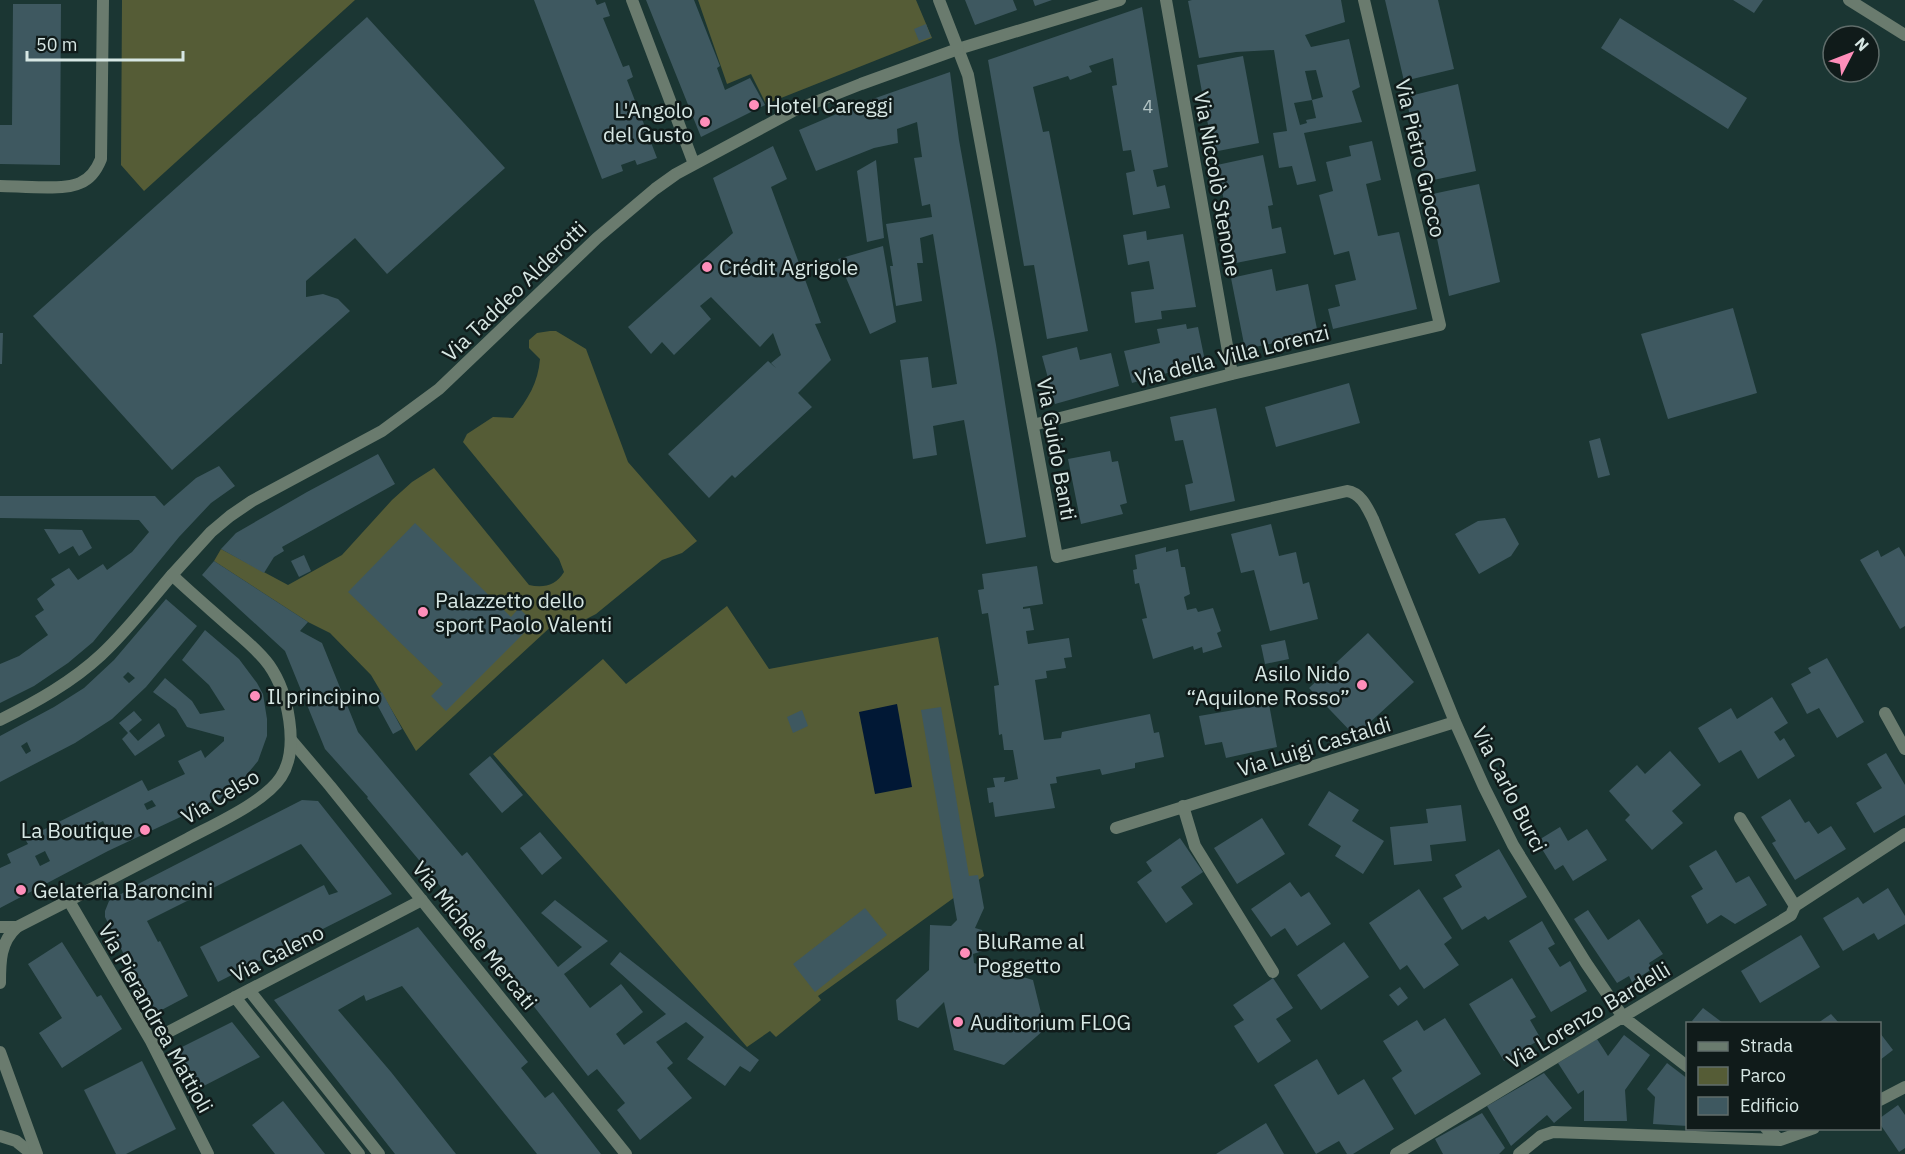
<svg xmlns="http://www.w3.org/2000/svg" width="1905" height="1154" font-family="'IBM Plex Sans',sans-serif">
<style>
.green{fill:#555c36}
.water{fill:#011835}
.building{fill:#3e5860;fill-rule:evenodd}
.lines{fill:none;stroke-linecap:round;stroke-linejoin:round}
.minor{stroke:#6a7b6e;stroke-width:12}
.tertiary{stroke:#6a7b6e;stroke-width:12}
.poi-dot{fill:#ff8eba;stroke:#101b1a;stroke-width:2}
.labels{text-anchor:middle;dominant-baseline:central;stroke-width:5;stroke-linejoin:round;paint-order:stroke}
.number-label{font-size:18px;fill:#b1c3c3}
.poi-label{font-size:21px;fill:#d7e7e4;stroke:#101b1a;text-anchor:start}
.street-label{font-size:21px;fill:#d7e7e4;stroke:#101b1a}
</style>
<rect width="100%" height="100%" fill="#1b3633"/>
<path class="green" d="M122 0H355L144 191 121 165Z
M698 0H916L932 38 766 104 751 74 727 84Z
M550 331H556L586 349 628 462 697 541 682 553 662 560 596 614 563 631 557 621 416 751 371 675 330 633 308 622 214 561 221 549 288 585 342 555 392 500 412 482 434 468 529 585C543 588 556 586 564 572L559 559 463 442 467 434 493 417 513 418C528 399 538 383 540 359L529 348V340L537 333Z
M727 606 769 669 938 637 984 876 818 996 821 1000 776 1037 770 1031 747 1047 493 754 603 659 626 684Z"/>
<path class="water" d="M897 704 912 787 875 794 859 712Z"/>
<path class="building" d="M534 0H595L597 5 605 2 610 16 603 18 623 67 629 65 633 77 627 80 657 158 637 165 635 160 621 165 623 171 602 179Z
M646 0H694L720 66 717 68 725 90 750 78 765 105 701 137Z
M965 0H1013L1017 10 975 25Z
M1033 0H1052L1035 6Z
M1192 0H1341L1345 22 1305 35 1311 47 1349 39 1360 87 1352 91 1362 122 1304 133 1316 181 1297 185 1292 166 1279 168 1273 133 1287 131 1274 50 1236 52 1199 58 1188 1ZM1316 70 1323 97 1312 100 1316 118 1306 120 1307 123 1300 125 1294 103 1312 100 1305 71Z
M1385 0H1438L1454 69 1404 81Z
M1733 0H1763L1754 13Z
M13 4H61L60 165 0 164V125H12Z
M1142 7 1168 167 1153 170 1157 187 1165 185 1170 208 1133 215 1126 173 1135 171 1131 150 1123 151 1112 86 1117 85 1113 58 1089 66 1092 72 1070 80 1068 76 1033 87 1043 132 1049 131 1088 331 1047 339 1034 265 1024 266 988 60Z
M367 17 505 168 387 274 355 238 306 281V297L323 294 338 299 350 311 172 470 33 316Z
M1620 18 1747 98 1728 129 1601 48Z
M926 24 931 37 919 41 914 29Z
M1243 56 1259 143 1213 152 1197 65Z
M950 72 959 140 996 345 1026 537 986 544 964 420 933 426 937 455 913 459 900 360 928 357 932 388 957 384 933 234 920 238 923 263H917L922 301 896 306 890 266H893L886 224 932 217 930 204 922 206 914 158 922 157 917 122 897 129 898 143 874 148 816 171 799 130 867 101Z
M1458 84 1476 171 1424 182 1406 97Z
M1372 141 1381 180 1366 184 1378 236 1399 232 1417 309 1333 329 1328 309 1340 306 1335 285 1356 280 1349 251 1334 255 1319 195 1333 191 1326 162 1351 156 1349 146Z
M773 146 787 179 771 187 821 323 815 324 831 360 798 393 812 407 735 478 732 475 709 498 668 454 768 361 777 369 771 363 781 355 773 333 760 347 711 297 700 306 711 319 674 355 662 342 651 354 628 327 733 233 713 178Z
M1263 155 1273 205 1268 206 1272 229 1281 227 1286 253 1236 263 1217 165Z
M876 160 884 238 867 242 857 171Z
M1479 184 1500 282 1449 296 1428 195Z
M1146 231 1147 240 1183 234 1196 307 1161 311 1162 319 1135 323 1131 292 1154 289 1149 261 1128 265 1123 235Z
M883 246 896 322 870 334 838 259Z
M1272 269 1276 291 1308 284 1318 334 1245 349 1231 278Z
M1733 308 1757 393 1668 419 1641 334Z
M1186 324 1187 329 1198 327 1205 361 1199 367 1171 372 1132 383 1124 351 1160 343 1157 329Z
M0 333H3L2 364H0Z
M1077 347 1080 360 1111 353 1119 386 1055 404 1042 356Z
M1349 383 1360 423 1276 447 1265 407Z
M1216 408 1235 501 1190 511 1185 485 1193 483 1183 440 1175 441 1170 417Z
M1600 438 1610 475 1598 478 1589 441Z
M1110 451 1112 462 1118 461 1127 503 1120 505 1123 514 1081 524 1068 459Z
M378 454 395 484 282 547 284 551 274 557 264 573 221 549 236 533 307 492Z
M219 466 235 486 211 503 179 537 93 642 68 663 34 686 0 703V664L19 656 48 635 35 616 44 610 37 599 55 585 51 579 69 568 78 580 103 564 107 570 132 552 149 532 139 520 0 518V496H155L164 506 196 478Z
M1505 518 1519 544 1511 556 1479 574 1455 534 1478 521Z
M415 523 511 617 519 608 534 623 446 711 431 696 443 684 348 592Z
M1271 524 1279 556 1296 552 1303 584 1309 582 1318 619 1270 631 1254 570 1241 573 1231 534Z
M44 529 82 530 92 548 79 556 73 546 59 554Z
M1166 547V552L1178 549 1181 567H1185L1190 594 1184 597 1187 610 1196 608 1198 612 1213 608 1221 631 1217 633 1222 647 1203 653 1202 647 1194 650 1193 646 1153 659 1142 619 1147 618 1139 583 1135 584 1133 570 1137 569 1135 555Z
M1899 547 1905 557V626L1900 629 1860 560 1878 550 1881 557Z
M304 555 311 571 299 577 291 561Z
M214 561 308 622 300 631 322 643 358 732 462 856 467 852 558 967 582 947 541 913 555 900 608 941 564 974 590 1008 621 984 643 1012 616 1034 624 1045 666 1014 610 964 620 952 759 1060 750 1072 740 1066 725 1086 687 1059 704 1037 686 1022 656 1042 673 1063 667 1068 692 1098 640 1140 617 1110 625 1103 597 1069 588 1076 434 878 367 798 368 797 325 749 285 651 202 575Z
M1037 566 1043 604 1023 607V609L1030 608 1034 630 1026 631 1028 644 1069 638 1072 657 1064 658 1066 668 1046 671 1047 678 1035 680 1044 740 1061 738 1062 732 1150 714 1154 733 1159 732 1164 757 1135 763V768L1102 775 1100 769 1056 777 1057 783 1050 784 1055 808 995 817 993 802 989 803 987 788 995 787 993 778 1005 777 1004 782 1018 779 1013 750H1004L1002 734 999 735 994 686 999 685 988 613 982 614 978 590 984 589 982 574Z
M166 599 197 626 146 687 112 719 75 743 0 782V736L54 707 84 688 114 660ZM128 672 135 678 129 683 123 677ZM27 742 31 751 26 754 21 746Z
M205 630 239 659 257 683 263 694 267 719V736L258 761 238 785 223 797 108 851 0 908V868L11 863 7 854 28 844 25 839 142 780 148 791 185 774 178 761 201 750 205 758 224 741V737L187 727 176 709 153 692 165 678 192 701 200 714 225 710 209 685 182 660ZM152 800 156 806 147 810 144 804ZM103 821 109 833 89 841 83 831ZM45 851 50 861 40 866 35 856Z
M1368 633 1414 682 1355 736 1309 688Z
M1285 640 1289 659 1265 664 1261 645Z
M1827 658 1864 722 1837 738 1819 708 1807 714 1791 684 1811 673 1808 668Z
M382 692 402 729 393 734 373 697Z
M1772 697 1788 723 1774 732 1780 741 1784 738 1795 756 1758 779 1741 750 1719 763 1698 728 1731 708 1737 719Z
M1269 704 1277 747 1226 758 1222 742 1205 745 1199 716Z
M941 707 969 876 978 875 984 908 975 928 982 930 986 950 973 954 974 963 1033 980 1045 1029 1004 1065 954 1050 944 1002 918 1028 898 1020 896 1000 929 970 930 925 951 926 957 920 921 710Z
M802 710 808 726 793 733 787 717Z
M134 711 142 720 129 731 138 741 159 723 165 736 135 756 122 739 128 733 119 723Z
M1670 751 1701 785 1672 811 1683 823 1652 850 1625 820 1630 815 1609 791 1637 765 1645 774Z
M1886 753 1905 785V815L1874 833 1856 803 1882 788 1867 764Z
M490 756 523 795 502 813 469 774Z
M1329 791 1359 810 1352 821 1384 841 1363 874 1335 856 1341 846 1308 825Z
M1790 799 1805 823 1809 821 1818 834 1831 826 1846 849 1795 880 1772 843 1776 841 1761 817Z
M302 800 318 801 392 894 218 982 200 947 324 885 329 895 338 892 301 844 147 921 158 942 160 941 188 996 154 1014 105 917V911L109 901 140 883Z
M1461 805 1466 841 1430 845 1432 861 1394 865 1390 827 1428 823 1426 809Z
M1262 818 1285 854 1237 884 1214 848Z
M1560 827 1568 841 1587 829 1607 860 1573 881 1563 865 1555 870 1537 841Z
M540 832 562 858 542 875 520 848Z
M1180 838 1203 872 1181 887 1193 904 1166 923 1137 882 1152 871 1146 862Z
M1499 849 1527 897 1488 920 1485 916 1462 930 1443 898 1462 887 1455 875Z
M1716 850 1736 883 1749 876 1767 905 1735 924 1721 915 1707 924 1691 896 1703 889 1689 866Z
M1290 882 1301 897 1309 892 1331 924 1297 946 1285 928 1271 937 1251 909Z
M1888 888 1905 916V924L1878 940 1874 933 1843 951 1823 918 1858 897 1863 904Z
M1419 889 1452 938 1444 944 1459 965 1424 989 1407 965 1400 970 1369 923Z
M865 908 887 935 815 992 793 964Z
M1588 910 1608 940 1639 919 1663 954 1649 963 1652 969 1632 982 1629 976 1617 983 1574 919Z
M1542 921 1555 944 1548 948 1560 967 1570 961 1587 991 1551 1012 1509 941Z
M418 927 528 1062 521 1068 545 1098 553 1092 601 1154H537L402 986 366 1001 364 995 338 1010 391 1072 456 1154H395L274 1000Z
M1801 935 1820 967 1760 1003 1741 971Z
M62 942 97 997 101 995 122 1029 62 1068 39 1033 62 1018 28 964Z
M1344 942 1369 977 1321 1010 1297 975Z
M1273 978 1293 1008 1276 1019 1291 1041 1258 1063 1234 1026 1244 1020 1233 1005Z
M1512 978 1536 1017 1530 1020 1541 1039 1504 1061 1469 1004Z
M1400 987 1408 998 1398 1006 1389 995Z
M1703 1008 1723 1023H1695L1692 1021Z
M1831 1014 1839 1023H1818Z
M1445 1018 1481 1074 1415 1115 1392 1078 1402 1071 1383 1041 1417 1020 1424 1031Z
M232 1022 260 1057 194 1091 174 1051Z
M1880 1033 1893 1050 1880 1060Z
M1624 1035 1650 1055 1625 1090 1627 1121H1584V1090L1578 1094 1558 1063 1597 1039 1608 1056Z
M1317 1059 1338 1095 1364 1079 1394 1129 1353 1154H1347L1339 1141 1316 1154 1274 1085Z
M142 1061 176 1129 126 1154H116L84 1090Z
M1667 1063 1688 1079V1126L1653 1124 1655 1097 1647 1089Z
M1544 1073 1572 1108 1554 1123 1547 1115 1511 1146 1487 1106Z
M283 1101 325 1154H275L252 1125Z
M1898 1105 1905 1115V1148L1899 1152 1880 1124V1118Z
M1482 1113 1505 1148 1499 1154H1443L1435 1139Z
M1266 1123 1284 1154H1216Z"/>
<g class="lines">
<path class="minor" d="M1120 0 958 49 968 75 1057 557 1347 491C1361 493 1367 507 1373 519L1455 722 1484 787 1513 845 1586 963 1623 1017 1688 1067
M1166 0 1232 374
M1849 0 1905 35
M0 186C18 186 65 191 80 183 90 179 97 169 101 159L103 0
M1033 425 1232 374 1440 325 1364 0
M1885 713 1905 749
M0 720C36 702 72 682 101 655 127 631 149 602 172 575
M292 741 330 786 626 1154
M1183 806 1195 846 1273 972
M1116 828 1455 722
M69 901 151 1041 208 1154
M1795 906 1905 834
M0 927H17
M249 990 379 1154
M235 997 359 1154
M151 1041 422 900
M1880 1100 1905 1087
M1766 1128 1780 1140
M0 1136 16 1141 32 1154
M1396 1154 1791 915 1795 906 1740 818
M1519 1154 1541 1136 1553 1132 1780 1140 1814 1128"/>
<path class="tertiary" d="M632 0 694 164
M0 983C0 962 0 942 17 927 74 898 130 869 187 839 213 825 265 802 281 777 300 748 288 692 269 665 258 650 244 639 230 627 211 610 191 593 172 575L211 532 230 516 252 501 382 431 439 389 597 238 655 189 676 174 793 111 861 84 958 49 939 0
M0 1052 37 1154"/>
</g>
<g class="poi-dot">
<circle cx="754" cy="105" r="6"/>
<circle cx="705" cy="122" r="6"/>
<circle cx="707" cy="267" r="6"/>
<circle cx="423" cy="612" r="6"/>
<circle cx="1362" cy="685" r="6"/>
<circle cx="255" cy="696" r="6"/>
<circle cx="145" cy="830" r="6"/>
<circle cx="21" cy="890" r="6"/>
<circle cx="965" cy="953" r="6"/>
<circle cx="958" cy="1022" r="6"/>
</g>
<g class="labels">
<g class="number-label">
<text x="1148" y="106">4</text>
</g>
<g class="poi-label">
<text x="766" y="105">Hotel Careggi</text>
<text x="693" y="110" text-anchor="end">L'Angolo<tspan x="693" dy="24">del Gusto</tspan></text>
<text x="719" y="267">Crédit Agrigole</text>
<text x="435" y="600">Palazzetto dello<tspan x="435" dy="24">sport Paolo Valenti</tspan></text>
<text x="1350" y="673" text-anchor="end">Asilo Nido<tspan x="1350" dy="24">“Aquilone Rosso”</tspan></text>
<text x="267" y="696">Il principino</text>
<text x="133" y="830" text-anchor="end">La Boutique</text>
<text x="33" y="890">Gelateria Baroncini</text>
<text x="977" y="941">BluRame al<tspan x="977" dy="24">Poggetto</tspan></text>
<text x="970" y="1022">Auditorium FLOG</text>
</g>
<g class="street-label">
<text transform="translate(1421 158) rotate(77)">Via Pietro Grocco</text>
<text transform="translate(1218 184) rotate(80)">Via Niccolò Stenone</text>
<text transform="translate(514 291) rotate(-44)">Via Taddeo Alderotti</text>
<text transform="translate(1232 355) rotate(-14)">Via della Villa Lorenzi</text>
<text transform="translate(1057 449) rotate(80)">Via Guido Banti</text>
<text transform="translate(1314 746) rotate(-17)">Via Luigi Castaldi</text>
<text transform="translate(1510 789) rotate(63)">Via Carlo Burci</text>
<text transform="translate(220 796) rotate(-31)">Via Celso</text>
<text transform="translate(475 935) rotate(51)">Via Michele Mercati</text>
<text transform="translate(277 953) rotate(-27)">Via Galeno</text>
<text transform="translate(1588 1015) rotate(-31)">Via Lorenzo Bardelli</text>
<text transform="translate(156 1018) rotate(61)">Via Pierandrea Mattioli</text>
</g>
</g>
<rect x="1686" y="1022" width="195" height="108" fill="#101b1a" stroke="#606d6b" stroke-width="1.5"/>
<rect x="1698" y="1042" width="30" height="9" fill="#6a7b6e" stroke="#606d6b" stroke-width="1.5"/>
<text x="1740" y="1052" font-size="18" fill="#d7e7e4">Strada</text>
<rect x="1698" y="1067" width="30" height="18" fill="#555c36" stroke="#606d6b" stroke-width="1.5"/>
<text x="1740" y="1082" font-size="18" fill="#d7e7e4">Parco</text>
<rect x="1698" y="1097" width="30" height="18" fill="#3e5860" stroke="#606d6b" stroke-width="1.5"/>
<text x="1740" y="1112" font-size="18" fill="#d7e7e4">Edificio</text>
<g transform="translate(1851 54) rotate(48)"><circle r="28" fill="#101b1a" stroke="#606d6b" stroke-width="1.5"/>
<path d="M0-4.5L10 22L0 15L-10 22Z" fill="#ff8eba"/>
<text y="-9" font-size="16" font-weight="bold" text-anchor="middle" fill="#d7e7e4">N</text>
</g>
<path d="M27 51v9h156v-9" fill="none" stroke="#d7e7e4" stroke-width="3"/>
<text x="36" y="51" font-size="18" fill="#d7e7e4" stroke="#101b1a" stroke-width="4.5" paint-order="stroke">50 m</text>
</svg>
